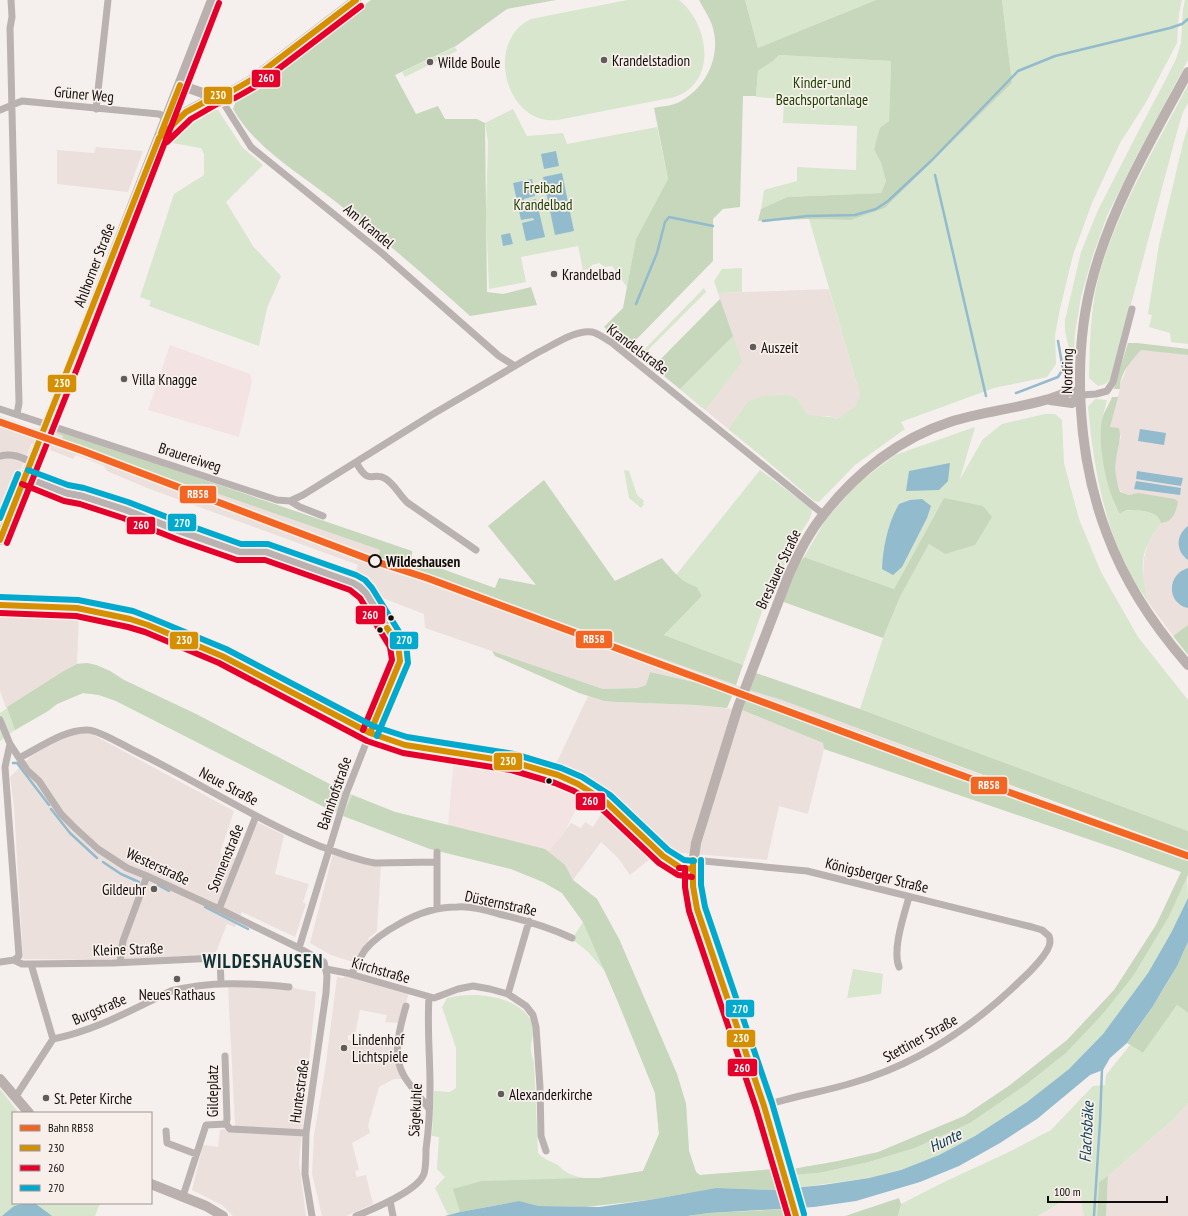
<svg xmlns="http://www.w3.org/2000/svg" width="1188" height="1216" font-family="'PT Sans Narrow',sans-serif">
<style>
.built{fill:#ece0dc}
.education{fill:#f3e3e3}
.green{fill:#d7e6cd}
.forest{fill:#c7d7bc}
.water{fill:#92bbcd}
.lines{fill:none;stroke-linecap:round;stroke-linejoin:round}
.stream{stroke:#92bbcd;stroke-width:2.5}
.street{stroke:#bab2b0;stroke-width:7}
.secondary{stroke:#bab0ae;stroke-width:10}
.bus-1-casing{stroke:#f8efeb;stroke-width:9}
.bus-2-casing{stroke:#f8efeb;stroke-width:9}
.bus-3-casing{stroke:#f8efeb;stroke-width:9}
.bus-1{stroke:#d48f02;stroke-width:6}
.bus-2{stroke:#e4002b;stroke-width:6}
.bus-3{stroke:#00a9ce;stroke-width:6}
.rail-1-casing{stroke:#f8efeb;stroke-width:10}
.rail-1{stroke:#f26522;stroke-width:7}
.poi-dot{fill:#605c5b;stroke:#f8efeb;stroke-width:1.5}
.stop-dot{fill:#f8efeb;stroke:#100d0c;stroke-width:2}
.bus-dot{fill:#100d0c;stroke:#f8efeb;stroke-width:1.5}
.labels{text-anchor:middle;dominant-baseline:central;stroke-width:3.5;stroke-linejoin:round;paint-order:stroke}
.poi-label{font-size:15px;fill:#100d0c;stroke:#f8efeb;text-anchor:start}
.park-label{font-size:15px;fill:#1b4300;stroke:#f8efeb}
.street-label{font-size:15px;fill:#100d0c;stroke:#f8efeb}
.stop-label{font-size:15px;font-weight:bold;fill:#100d0c;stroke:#f8efeb;text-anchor:start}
.water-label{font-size:16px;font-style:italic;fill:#0b4054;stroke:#f8efeb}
.district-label{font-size:19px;font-weight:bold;letter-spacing:1px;fill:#0f3235;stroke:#f8efeb}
.line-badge{stroke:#f8efeb;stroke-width:1.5}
.badge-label{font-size:11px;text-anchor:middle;font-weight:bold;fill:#fff}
</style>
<rect width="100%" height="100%" fill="#f5f0ee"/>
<path class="built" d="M96 147 143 151 128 192 57 184V150L94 153Z
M829 289 860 395 857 406 837 419 829 416H814L807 414 798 399 747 402 728 429 653 367 720 299 718 293Z
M1141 349 1188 355V625L1173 636 1148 602 1143 578 1144 558 1148 543 1161 523H1165L1138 493 1129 495 1121 492 1116 480 1115 461 1121 436 1109 427 1120 389V385L1129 363Z
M0 416 33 428 52 431 63 436 62 440 144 471 209 492 210 491 380 550 378 557 736 685 779 699 1188 853V859L703 684 650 672 646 685 639 688 603 689 425 628 424 614 380 597 375 595 366 580 353 576 358 565 147 488 107 471 104 466 76 455 73 459 32 443 0 520Z
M0 612H45L79 614 77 664 62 672 6 708 0 691Z
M588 696 604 701 616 702 696 705 742 710 823 743 824 749 808 814 779 806 767 860 683 853 677 854 666 849 604 792 583 778 555 766Z
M84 733 92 734 234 811 220 853 240 860 255 821 284 835 275 874 309 884 303 902 306 904 295 937 242 912 235 927 227 924 217 950 212 957 113 960 23 959 14 807 10 777 30 757 50 744 68 735Z
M605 808 636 839 651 858 630 875 618 858 601 842 573 880 565 865 548 852 571 823 581 828 585 822 593 827Z
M333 853 381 865 377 931 369 938 364 950 356 963 331 955 310 943Z
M346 975 409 993 399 1023 385 1022 387 1015 360 1010 355 1035H348V1040L396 1047 403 1079H394L379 1087 368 1126 370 1133 352 1143 359 1170 355 1171 357 1177 366 1175 373 1204 346 1216H322L312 1174 314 1135 325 1070 337 977 343 978Z
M250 985 289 990 293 988 316 992 299 1162 306 1216H233L222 1205 192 1190 203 1145 218 1147 220 1130 227 1129 231 1131 235 1125 228 987Z
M1188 1103V1216H1106L1108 1176 1175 1118Z"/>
<path class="education" d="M170 345 250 374 252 381 239 437 148 410Z
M454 758 575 788 585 793 562 836 548 852 545 849 450 827 448 826Z
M1079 1191 1084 1216H1038Z"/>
<path class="green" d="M627 0H679C709 24 718 82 675 97L558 120C505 126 484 41 531 19Z
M745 0H876L758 48Z
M1002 0H1182L1179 13 1177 43 1145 104 1120 143 1092 203 1073 255 1060 309 1055 335 1056 364 1047 377 994 388 901 422 905 429 855 465 819 502 814 501 766 460 728 429 747 402 763 396 788 395 798 399 807 414C817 417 827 415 837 419L856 406 860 395 809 219 851 220 885 208 1012 83Z
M1185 0H1188V60L1134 161 1107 216 1092 258 1081 297 1075 333 1073 366 1065 331V320L1081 252 1098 210 1140 128 1165 81 1176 59 1181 43 1183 9Z
M455 47 457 51 405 77 402 72Z
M779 55 891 61 889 121 874 148 881 163 886 181 881 193 787 197 761 209 764 190 797 181V167L856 170 857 126 783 123 784 99 756 97 758 71 773 61Z
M1188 85V103L1183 112 1177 132 1111 379 1105 384 1098 386 1089 378C1090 344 1090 309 1099 275 1118 209 1156 146 1188 85Z
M513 109 527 136 563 133 567 144 657 127 668 179 636 239 627 287 612 266 605 267 599 263 592 265 589 269 583 270 578 246 521 257 526 282 489 289 486 214 488 142 485 123Z
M204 110H218L242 147 263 165 226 202 253 246 281 276 267 308 259 346 149 306 151 301 140 297 174 194 204 175V154L201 148 166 142 185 122Z
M1188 126V344L1171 342 1170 333 1149 327 1152 315 1148 314 1159 244 1183 143Z
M742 268V292L718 293 714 281 722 269Z
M704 288 706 292 642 356 639 355Z
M733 336 742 362 705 410 680 389Z
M1095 399 1107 400 1102 420 1107 474 1114 504 1120 514 1126 510C1138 511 1157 509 1161 523 1157 529 1152 535 1149 542 1138 560 1144 583 1148 602 1143 593 1136 585 1131 576 1104 526 1093 463 1088 407Z
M1045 414H1055L1062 420 1064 463 1079 519 1101 572 1138 637 1188 700V831L860 709 883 638 900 597 929 544 945 554 944 498 894 589 804 557 826 519 857 484 895 455 975 427 960 479 983 439 1002 424Z
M624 470 629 471 637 495 644 501 643 503 644 504 641 508 629 498Z
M760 470 812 509C812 518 806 524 802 531 788 553 779 578 769 602L765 603 743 665 664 635 702 596 697 587 692 586 676 575Z
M87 663 96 665 110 671 124 680 196 714 341 790 395 812 545 849 565 865 573 880 597 899 619 939 677 1074 686 1104 689 1151 696 1172 700 1175 776 1169 781 1188 497 1204 448 1215 435 1188 445 1177 437 1169 439 1137 432 1136 434 1091 450 1092 456 1088V1048L442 1007 447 998C473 991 520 995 532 1023 536 1032 530 1041 531 1050 531 1054 533 1059 534 1063L538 1153C544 1159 549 1161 556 1164 560 1166 562 1170 566 1172 589 1185 619 1175 643 1171L659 1134 655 1093 605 971 588 952 572 939 583 922 562 893 543 882 511 869 430 849 332 811 116 701 99 695 83 693 57 704 48 711 15 730 0 741V713L62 672 77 664Z
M1187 874 1188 898 1171 933 1148 973 1103 1034 1069 1069 1027 1102 975 1136 939 1155 901 1170 869 1178 795 1188 792 1175 819 1173 869 1162 915 1148 970 1123 1027 1084 1066 1053 1101 1016Z
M853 969 883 974 881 994 847 998Z
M1177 1005 1188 1013V1103L1175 1118 1108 1176 1099 1182 1097 1216H1084L1079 1191 1038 1216H898L901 1204 944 1182 1009 1152 1051 1130 1093 1086 1105 1085 1106 1075 1130 1045 1143 1053Z
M0 1089 19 1113H13V1203H100L95 1216H0Z"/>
<path class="forest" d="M371 0H556L507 9 456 46 395 75 416 114 438 106 445 119H477L485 123 487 292 503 294 531 287 537 305 470 316C428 278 385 241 341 206 304 176 257 151 233 109L237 98Z
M699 0H745L758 48 876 0H1002L1012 83 885 208 851 220 809 219 758 221 761 209 787 197 881 193 886 181 881 163 874 149 880 128 889 121 891 61 779 55 773 61 758 71 756 96H743L740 207 723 209 713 219V261L629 347 604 327 623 308 636 239 668 179 654 108C662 106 673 106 681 101 707 87 722 54 712 25 709 16 703 8 699 0Z
M720 299 733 336 680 389 653 367Z
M1128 343H1137L1188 349V355L1141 350C1132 360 1119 374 1120 389H1114L1115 384Z
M1112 397H1118L1110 427 1119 428C1122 440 1117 449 1116 460 1114 471 1117 482 1120 492L1129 495 1138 493 1175 499 1178 502C1176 512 1173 522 1161 523 1157 509 1138 511 1126 510L1120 514C1107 493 1097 445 1102 420 1104 411 1109 405 1112 397Z
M53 430 158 464 412 551V558L495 588 499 578 536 585 488 526 544 480 615 581 662 558C671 569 682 583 697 587L702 596 664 635 743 665 736 685 378 557 380 550 210 491 209 492 144 471 62 440 63 436 52 431Z
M944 498 983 506 992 517 975 545 945 554 929 544 900 597 883 638 781 601 792 574 804 557 894 589Z
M1188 625V655L1173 636Z
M492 651 603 689 638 688 646 685 650 672 703 684 733 694 727 708 696 705 616 702 604 701 579 693 495 656Z
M87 663 96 665 110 671 124 680 196 714 341 790 332 811 116 701 99 695 83 693 57 704 48 711 15 730 7 707 62 672 77 664Z
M756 673 860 709 1188 831V851L779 699 749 690Z
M746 698 1188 859V875L1168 918 1133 976 1101 1016 1066 1053 1027 1084 970 1123 915 1148 869 1162 819 1173 792 1175V1169L838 1161 878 1152 964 1116 1010 1085 1067 1040 1114 990 1156 925 1181 872 1120 850 824 749 823 743 742 710Z
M352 795 395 812 545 849 565 865 573 880 597 899 619 939 677 1074 686 1104 689 1151 696 1172 700 1175 776 1169 781 1188 773 1190 716 1188 649 1200 585 1207 539 1206 519 1201 460 1212 453 1189 482 1181 583 1178H599L643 1171 659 1134 655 1093 619 1004 583 922 562 893 543 882 511 869 430 849 343 816Z
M1188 942V1013L1177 1005 1143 1053 1127 1043C1151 1010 1172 979 1188 942Z
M1108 1176 1106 1216H1097L1099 1182Z
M899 1198 901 1204 898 1216H845Z
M786 1209 788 1216H687L709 1213Z"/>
<path class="water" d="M556 151 559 166 544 169 541 154Z
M562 173 574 231 555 235 543 177Z
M532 179 535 196 524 199V202L536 199 545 237 526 241 522 223 534 220 533 218 521 220 513 183Z
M510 233 513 244 503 246 501 235Z
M1140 429 1166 433 1164 445 1138 441Z
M950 463 948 481 939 490 906 491 909 471Z
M1137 471 1183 478 1181 486 1136 479Z
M1136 481 1181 488 1180 495 1134 489Z
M922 499 931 506 927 518 902 567 893 575 882 569C883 547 888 523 899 504L910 500Z
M1188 526V560C1175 551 1176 535 1188 526Z
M1188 568V608C1166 603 1167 574 1188 568Z
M1188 898V942L1177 966 1153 1006 1127 1043 1110 1058 1103 1070 1090 1075 1037 1119 1000 1143 959 1166 920 1182 856 1201 814 1207 709 1213 687 1216H445L460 1212 519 1201 539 1206 599 1207 649 1200 716 1188 773 1190 823 1185 869 1178 901 1170 939 1155 975 1136 1027 1102 1069 1069 1103 1034 1148 973 1171 933Z
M26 1203 36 1204 52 1216H2L14 1206Z"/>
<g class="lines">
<path class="stream" d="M935 175 986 396
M763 221 808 216 855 215 876 209 888 201 932 160 1018 71 1055 56 1170 28 1182 24 1188 19
M636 304 657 253 665 222 669 217 713 226
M1016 393 1058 377 1063 369 1058 341
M13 763H17L49 805
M51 809 70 833 97 858
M103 862 121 874 139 882
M158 885 169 891
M205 907 248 929
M1094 1216 1100 1122 1102 1069"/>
<path class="street" d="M11 0 12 17 10 28 19 403 17 414
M219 96 251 147 383 254 499 356 515 366
M96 109 108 0
M0 110 22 101 159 114 167 118
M1081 395 1096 394 1107 391 1113 382 1132 309
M0 409 277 500 290 501 300 507 323 516
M0 456C12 453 21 457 31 462
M356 462C370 488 372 470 386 479 395 485 400 496 408 503L476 550
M25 477 66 493 82 496 126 510 182 532 240 552H266L353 583 360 587 366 593 398 644 400 661 370 733 346 794 299 948
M290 501 303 495 433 414 537 353C552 346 576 329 592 332 598 333 605 339 611 342L823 514
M0 720 10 744 27 770 39 781 61 814 75 828 98 849 127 868 147 876 219 909 299 948 324 962 327 976 326 993 306 1133 305 1174 312 1216
M10 744 5 767 19 956 14 960
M19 758C39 748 65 729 88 730 99 730 126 747 137 752 198 782 255 819 317 845 336 852 355 860 375 863L436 862
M693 860 807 871 1032 927 1042 930 1049 936C1050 938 1050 940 1050 942 1050 952 1029 973 1021 980 973 1027 918 1064 852 1083 823 1092 793 1096 764 1106
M219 909 256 816
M437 909V852
M14 960 22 964H31L113 963 217 958 220 960 221 983
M0 962 14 960
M120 962 123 941 147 876
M31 964 53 1039
M899 967C892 950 904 915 909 897
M326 969 347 973 434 998 458 989 473 986 490 989 508 994 526 1006 533 1015 536 1027 540 1087 541 1136 546 1151
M351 974C356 966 360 958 365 950 374 939 386 931 399 924 416 914 437 907 457 907 471 906 486 910 499 914 524 920 548 927 572 938
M508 994 529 921
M406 1006C400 1027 392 1054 403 1074 409 1086 421 1097 429 1109
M225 1056 227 1119 226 1124
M14 1095 18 1093 53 1039C95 1031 133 1009 171 991 210 981 250 983 289 987
M226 1124 230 1129 306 1133
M166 1131 167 1143 196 1154
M183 1196 206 1125 226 1124
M390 1201 393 1216
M356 1216C373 1209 415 1192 423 1176 426 1171 426 1156 426 1149 429 1128 430 1107 430 1085 430 1056 427 1027 429 997"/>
<path class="secondary" d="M1188 72C1153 137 1114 202 1094 273 1071 354 1077 456 1107 534 1125 583 1154 626 1188 665
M180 85 214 97
M162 135 186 112 214 97 232 91 251 80 356 0
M1050 400 1072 403 1081 395
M0 540 71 363 212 0
M0 605 77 608 130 619 148 625 222 656 370 733 405 745 513 762 558 775 578 784 606 802 663 856 681 868 693 869
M0 1079 29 1113
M151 1184 206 1206 223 1216
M796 1216 764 1106 697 909C693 887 692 865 696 843L738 707 789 574C799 553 809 532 824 514 856 473 900 438 950 422 981 412 1014 409 1045 400 1054 398 1062 394 1071 391L1081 395"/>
<defs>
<path id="bus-1" d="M161 133 180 85
M0 540 159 138 186 112 214 97 232 91 251 80 356 0
M0 605 77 608 130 619 148 625 222 656 370 733 405 745 513 762 558 775 578 784 606 802 663 856 681 868 693 869
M370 733 400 661 398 644 387 628
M693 860V886L697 909 764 1106 796 1216"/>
<path id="bus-2" d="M167 142 191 119 217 104 235 98 256 86 361 6
M22 484 64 501 80 504 123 518 179 540 237 560H265L350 590 360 598 390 647 392 660 363 730
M7 543 78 366 219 3
M0 613 76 616 128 627 145 632 219 663 367 741 403 753 511 770 555 783 574 791 601 808 659 863 678 875 692 877
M679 868H685V887L689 911 756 1108 788 1216"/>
<path id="bus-3" d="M28 470 68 485 84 488 128 502 185 524 241 544H268L356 575 365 580 372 588 406 643 408 663 377 736
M0 518 18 474
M0 597 78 600 133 611 151 618 226 649 373 726 407 737 514 754 561 768 582 777 610 795 668 850 684 860 694 861
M701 860V885L705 907 772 1103 804 1214"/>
</defs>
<use href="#bus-1" class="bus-1-casing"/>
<use href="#bus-2" class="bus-2-casing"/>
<use href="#bus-3" class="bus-3-casing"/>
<use href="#bus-1" class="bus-1"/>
<use href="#bus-2" class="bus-2"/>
<use href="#bus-3" class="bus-3"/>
<defs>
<path id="rail-1" d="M0 422 83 451 371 560 427 578 944 769 1188 856"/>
</defs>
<use href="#rail-1" class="rail-1-casing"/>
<use href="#rail-1" class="rail-1"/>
</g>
<g class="poi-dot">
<circle cx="604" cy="60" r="4"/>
<circle cx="430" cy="62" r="4"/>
<circle cx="554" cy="274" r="4"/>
<circle cx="753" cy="347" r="4"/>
<circle cx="124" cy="379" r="4"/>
<circle cx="154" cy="889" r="4"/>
<circle cx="177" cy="979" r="4"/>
<circle cx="344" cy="1048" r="4"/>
<circle cx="501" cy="1094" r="4"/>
<circle cx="46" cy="1098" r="4"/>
</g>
<circle class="stop-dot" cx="375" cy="561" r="6"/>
<g class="bus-dot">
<circle cx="391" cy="618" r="3.5"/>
<circle cx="380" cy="630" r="3.5"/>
<circle cx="549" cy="781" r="3.5"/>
</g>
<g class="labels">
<g class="poi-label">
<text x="612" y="60">Krandelstadion</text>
<text x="438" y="62">Wilde Boule</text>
<text x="562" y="274">Krandelbad</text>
<text x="761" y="347">Auszeit</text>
<text x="132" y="379">Villa Knagge</text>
<text x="146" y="889" text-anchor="end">Gildeuhr</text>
<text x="177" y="994" text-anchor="middle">Neues Rathaus</text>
<text x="352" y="1039">Lindenhof<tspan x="352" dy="17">Lichtspiele</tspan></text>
<text x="509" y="1094">Alexanderkirche</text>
<text x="54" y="1098">St. Peter Kirche</text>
</g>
<g class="park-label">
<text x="822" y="82">Kinder-und<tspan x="822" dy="17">Beachsportanlage</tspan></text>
<text x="543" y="187">Freibad<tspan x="543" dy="17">Krandelbad</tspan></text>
</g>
<g class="street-label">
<text transform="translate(84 94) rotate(5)">Grüner Weg</text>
<text transform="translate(369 226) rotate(40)">Am Krandel</text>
<text transform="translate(94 265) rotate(-69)">Ahlhorner Straße</text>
<text transform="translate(638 349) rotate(37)">Krandelstraße</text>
<text transform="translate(1067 371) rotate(-89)">Nordring</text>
<text transform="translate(190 457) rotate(18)">Brauereiweg</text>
<text transform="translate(778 569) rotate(-65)">Breslauer Straße</text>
<text transform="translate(229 786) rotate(28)">Neue Straße</text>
<text transform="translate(334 793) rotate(-71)">Bahnhofstraße</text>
<text transform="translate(225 858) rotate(-68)">Sonnenstraße</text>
<text transform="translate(158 866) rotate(25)">Westerstraße</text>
<text transform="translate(877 875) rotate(14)">Königsberger Straße</text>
<text transform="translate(501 903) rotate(12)">Düsternstraße</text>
<text transform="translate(128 949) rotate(-2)">Kleine Straße</text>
<text transform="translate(381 970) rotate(16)">Kirchstraße</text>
<text transform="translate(99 1009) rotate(-23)">Burgstraße</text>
<text transform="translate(920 1038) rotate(-29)">Stettiner Straße</text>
<text transform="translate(212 1091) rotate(-90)">Gildeplatz</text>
<text transform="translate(299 1091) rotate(-82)">Huntestraße</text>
<text transform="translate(415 1110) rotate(-87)">Sägekuhle</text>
</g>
<g class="stop-label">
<text x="386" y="561">Wildeshausen</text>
</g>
<g class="water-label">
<text transform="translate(1086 1132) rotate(-87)">Flachsbäke</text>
<text transform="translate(945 1140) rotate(-26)">Hunte</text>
</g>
<g class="district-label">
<text x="263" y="961">WILDESHAUSEN</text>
</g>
</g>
<g class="line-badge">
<rect x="251" y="69" width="30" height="19" rx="4" fill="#e4002b"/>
<rect x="203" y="86" width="30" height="19" rx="4" fill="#d48f02"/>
<rect x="47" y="374" width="30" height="19" rx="4" fill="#d48f02"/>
<rect x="179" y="485" width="38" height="19" rx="4" fill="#f26522"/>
<rect x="167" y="513" width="30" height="19" rx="4" fill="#00a9ce"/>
<rect x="126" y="516" width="30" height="19" rx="4" fill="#e4002b"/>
<rect x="355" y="605" width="31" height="20" rx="4" fill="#e4002b"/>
<rect x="575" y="630" width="38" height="19" rx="4" fill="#f26522"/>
<rect x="389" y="631" width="30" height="19" rx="4" fill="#00a9ce"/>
<rect x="169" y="631" width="30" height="19" rx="4" fill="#d48f02"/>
<rect x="493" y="752" width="30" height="19" rx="4" fill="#d48f02"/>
<rect x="970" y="776" width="38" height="19" rx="4" fill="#f26522"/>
<rect x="575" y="792" width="31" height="19" rx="4" fill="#e4002b"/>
<rect x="725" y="999" width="30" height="19" rx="4" fill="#00a9ce"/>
<rect x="726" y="1029" width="30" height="19" rx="4" fill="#d48f02"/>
<rect x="727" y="1058" width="31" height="19" rx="4" fill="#e4002b"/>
</g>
<g class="badge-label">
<text x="266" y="82">260</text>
<text x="218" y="99">230</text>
<text x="62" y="387">230</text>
<text x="198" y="498">RB58</text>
<text x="182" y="527">270</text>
<text x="141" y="529">260</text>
<text x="370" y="619">260</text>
<text x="594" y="643">RB58</text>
<text x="404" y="644">270</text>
<text x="184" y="644">230</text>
<text x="508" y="765">230</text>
<text x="989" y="789">RB58</text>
<text x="590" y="805">260</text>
<text x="740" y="1013">270</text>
<text x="741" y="1042">230</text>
<text x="742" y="1072">260</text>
</g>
<rect x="12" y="1112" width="140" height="92" fill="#f8efeb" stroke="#9b9592"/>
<rect x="20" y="1125" width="20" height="6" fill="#f26522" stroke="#9b9592"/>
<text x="48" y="1132" font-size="12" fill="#100d0c">Bahn RB58</text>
<rect x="20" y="1145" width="20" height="6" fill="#d48f02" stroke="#9b9592"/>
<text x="48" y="1152" font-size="12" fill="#100d0c">230</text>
<rect x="20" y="1165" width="20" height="6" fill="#e4002b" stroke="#9b9592"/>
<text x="48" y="1172" font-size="12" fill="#100d0c">260</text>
<rect x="20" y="1185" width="20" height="6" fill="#00a9ce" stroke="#9b9592"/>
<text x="48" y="1192" font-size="12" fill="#100d0c">270</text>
<path d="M1048 1196v6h119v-6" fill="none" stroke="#100d0c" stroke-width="2"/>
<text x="1054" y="1196" font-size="12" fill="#100d0c" stroke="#f8efeb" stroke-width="3" paint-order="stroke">100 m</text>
</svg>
